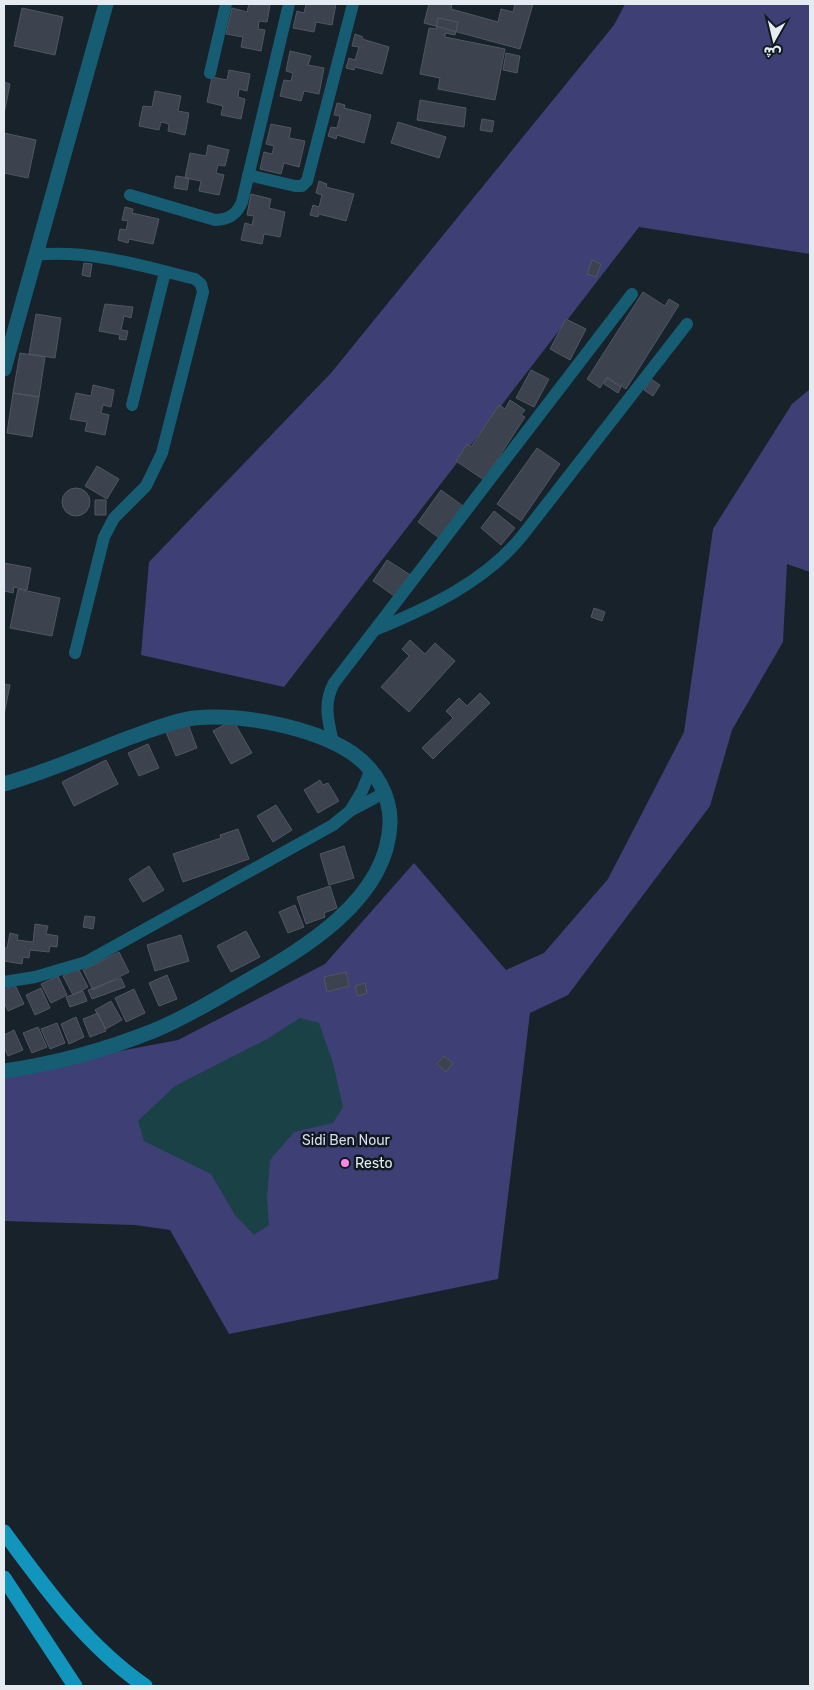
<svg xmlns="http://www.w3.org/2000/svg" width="814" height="1690" font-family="Rubik,Cairo,sans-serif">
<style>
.green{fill:#3e3f75}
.water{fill:#1a4146}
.building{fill:#3d434e;stroke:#505662}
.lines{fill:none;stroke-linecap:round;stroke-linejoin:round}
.minor{stroke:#165d74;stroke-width:12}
.tertiary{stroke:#165d74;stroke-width:15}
.primary{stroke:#1295bc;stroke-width:15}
.poi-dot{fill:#fd86e2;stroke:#0f1920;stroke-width:2}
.labels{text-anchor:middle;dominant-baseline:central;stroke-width:5;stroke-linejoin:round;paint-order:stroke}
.park-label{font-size:14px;fill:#d9dbef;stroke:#0f1920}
.poi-label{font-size:14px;fill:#e4ebf1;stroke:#0f1920;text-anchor:start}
</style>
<rect width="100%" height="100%" fill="#18222a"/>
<path class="green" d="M625 4H810V254L639 227 284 687 141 655 149 562 331 373 614 25Z
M810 389V572L787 564 783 642 732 730 710 806 568 995 530 1013 498 1279 229 1334 170 1230 135 1225 4 1221V1073L178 1040 325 964 414 863 506 970 544 953 608 879 684 732 713 529 792 404Z"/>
<path class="water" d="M300 1018 319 1023 333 1063 343 1107 333 1123 294 1132 270 1160 267 1197 269 1225 254 1235 235 1215 211 1174 144 1141 138 1121 175 1086 267 1039Z"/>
<path class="building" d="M249 4 270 5 267 22 259 21 258 29 265 30 261 51 241 47 243 37 226 34 232 8 247 12Z
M303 4H336L332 25 316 22 314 32 293 28 297 11 304 13 306 4Z
M429 4H452L451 9 498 22 501 9 513 12 515 4H533L520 49 424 23Z
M22 8 63 17 55 55 14 46Z
M438 18 458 22 455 35 445 33V37L505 49 495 100 438 89 440 78 420 74 429 28 436 29Z
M355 34 363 37 362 39 389 47 382 74 355 67 354 70 346 68 349 58 355 60 359 47 352 46Z
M290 51 311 56 308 65 324 68 319 94 304 91 301 101 280 96 284 80 291 81 293 73 286 71Z
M506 53 520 56 517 73 503 70Z
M229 70 250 74 247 91 239 89 238 97 245 99 241 119 221 115 223 106 207 102 212 77 227 80Z
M4 82 10 84 4 114Z
M155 91 181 96 178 111 189 113 185 135 168 131 169 124 161 122 159 130 139 126 143 106 152 107Z
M420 100 466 108 464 127 417 120Z
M337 103 345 105 344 108 371 115 364 143 337 135 336 139 328 136 331 127 337 128 340 116 334 115Z
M482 119 494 121 492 132 480 130Z
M398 122 446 137 439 158 391 143Z
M271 124 291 128 289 138 305 141 299 167 284 163 281 174 260 169 264 152 272 154 274 146 266 144Z
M4 133 36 140 28 178 4 173Z
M208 145 229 150 225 166 218 165 216 173 224 175 219 195 199 191 201 181 185 178 190 153 206 156Z
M176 176 189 178 187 190 174 188Z
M319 181 327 184 326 187 354 194 346 221 319 214 318 217 310 215 313 205 319 207 322 195 316 193Z
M251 194 271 199 269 208 285 212 280 237 264 234 262 244 241 240 245 223 252 225 254 216 247 215Z
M125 207 133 209 132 213 159 219 153 244 129 239 128 243 118 240 120 229 126 230 128 221 122 220Z
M592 260 601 264 596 277 587 274Z
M84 263 92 264 90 277 82 275Z
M643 292 665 306 669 299 679 305 626 389 607 377 600 388 587 379Z
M105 304 133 307 131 318 124 316 121 330 128 331 126 340 119 339 120 335 99 331Z
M36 314 61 318 55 358 29 354Z
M566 319 586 329 570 360 550 349Z
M20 353 45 357 39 397 13 393Z
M531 370 549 379 534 407 516 398Z
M607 378 621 387 618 393 604 384Z
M651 379 660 385 653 396 644 390Z
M93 385 114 390 111 407 103 405 101 413 109 415 105 435 85 431 87 422 70 419 76 393 91 396Z
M13 393 39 397 32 437 7 433Z
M510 400 525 410 521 415 525 417 484 480 456 461 467 444 471 447 499 405 505 409Z
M537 448 560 464 521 521 497 504Z
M97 466 119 479 107 499 85 486Z
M62 502a14 14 0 1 1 28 0a14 14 0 1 1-28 0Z
M441 490 463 506 439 538 418 522Z
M95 500H106V515H95Z
M494 511 515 528 501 545 481 528Z
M387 560 412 576 397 598 373 581Z
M4 563 31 568 27 590 14 587 13 593 4 591Z
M18 589 60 598 52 636 10 628Z
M594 608 605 612 602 621 591 617Z
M410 640 425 654 435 643 455 661 409 712 381 687 409 656 402 649Z
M4 684 10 685 4 715Z
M480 693 490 703 433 759 422 748 453 718 446 711 459 698 467 706Z
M233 720 252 753 231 764 213 731Z
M188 724 197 748 176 756 166 732Z
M148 744 159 768 139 776 128 753Z
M106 760 118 784 74 806 62 782Z
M320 780 323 785 328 783 339 801 318 813 304 790Z
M276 805 292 830 273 842 257 816Z
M238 829 249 859 183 882 173 854 221 838 220 835Z
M344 846 354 878 329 885 320 854Z
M149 866 164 890 143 902 129 879Z
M330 886 337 908 324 913 325 917 306 924 297 897Z
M295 905 304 927 288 933 279 912Z
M85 916 95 917 93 929 83 927Z
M35 924 48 926 46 934 58 936 57 947 50 946 49 952 30 950 29 958 23 957 22 964 4 961V948H7L10 933 18 935 17 940 33 942Z
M246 931 260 957 231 972 217 946Z
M181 935 189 961 155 971 147 945Z
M119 952 129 972 93 990 83 970Z
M78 968 88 987 73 995 63 976Z
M346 972 349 986 327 992 324 977Z
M167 975 177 999 159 1006 149 983Z
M58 976 67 995 51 1003 41 984Z
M121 978 125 987 92 999 88 990Z
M365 983 367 993 358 996 355 986Z
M15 985 24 1004 8 1011 4 1002V990Z
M41 988 50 1008 35 1015 26 995Z
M134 989 145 1013 126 1022 115 998Z
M83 991 87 1001 70 1007 66 997Z
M111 1001 122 1020 106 1029 95 1010Z
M98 1013 106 1031 90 1037 83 1019Z
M76 1017 84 1037 69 1044 61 1024Z
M57 1023 65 1043 50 1049 41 1029Z
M38 1027 47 1047 32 1053 23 1033Z
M14 1030 23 1050 8 1056 4 1047V1035Z
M444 1056 453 1063 446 1072 437 1064Z"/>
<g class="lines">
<path class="minor" d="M210 73 226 4
M248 175 295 186H302L307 181 353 4
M130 195 215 220C229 220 237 214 242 202L289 4
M35 255C88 249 143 266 195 279L201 284 203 292 162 453 146 486 114 518 104 537 75 653
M132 405 165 272
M375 630C428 608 485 582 522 536L687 324
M333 742C328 721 323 703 334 683L632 294
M350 811 362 791 371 769
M4 982 35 977 86 962 333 825 350 811 384 793"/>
<path class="tertiary" d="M4 369 106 4
M4 784C47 772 89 753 131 737 152 730 172 721 194 718 240 713 313 727 352 753 375 769 391 795 390 824 387 902 299 951 240 985 212 1001 183 1019 153 1031 105 1050 54 1064 4 1071"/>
<path class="primary" d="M4 1532C45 1588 87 1646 145 1686
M4 1578 75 1686"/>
</g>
<circle class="poi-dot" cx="345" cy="1163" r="5"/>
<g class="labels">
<g class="park-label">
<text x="346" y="1140">Sidi Ben Nour</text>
</g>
<g class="poi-label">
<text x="355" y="1163">Resto</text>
</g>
</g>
<rect width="814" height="1690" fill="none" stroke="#e4ebf1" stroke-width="10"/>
<g transform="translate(774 40) rotate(188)" stroke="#0f1920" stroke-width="4" paint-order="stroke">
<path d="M0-4L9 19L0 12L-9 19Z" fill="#e4ebf1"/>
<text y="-8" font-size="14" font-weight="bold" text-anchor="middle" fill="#e4ebf1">ش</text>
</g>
</svg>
